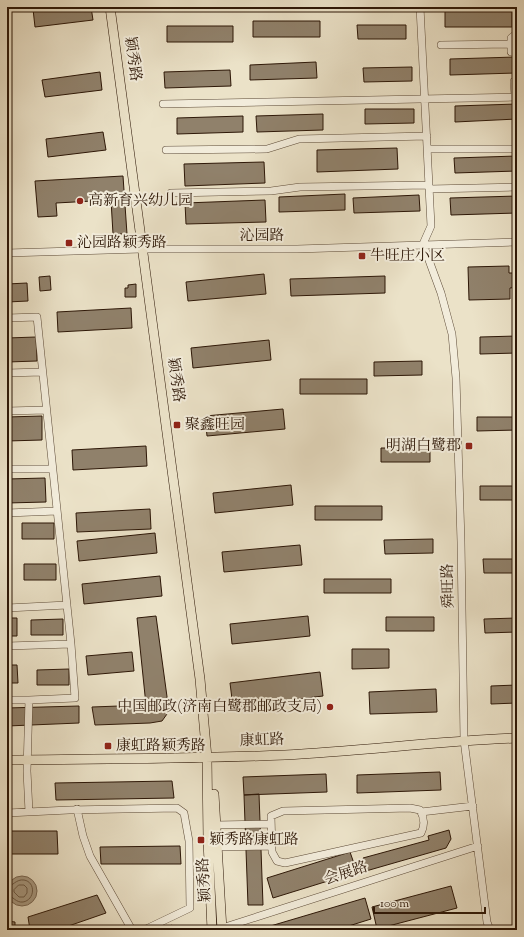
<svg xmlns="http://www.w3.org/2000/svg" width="524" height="937" font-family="'Sorts Mill Goudy','Noto Serif SC',serif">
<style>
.water{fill:#aa9d86;stroke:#786753}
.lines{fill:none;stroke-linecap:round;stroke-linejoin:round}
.shore{stroke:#6c5a46;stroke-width:1}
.building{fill:#90816b;stroke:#2d1707}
.minor-casing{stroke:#5c4a37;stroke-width:8}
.major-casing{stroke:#2d1707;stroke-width:10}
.minor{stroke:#f2ecdb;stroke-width:7}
.major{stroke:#ebe2c8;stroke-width:9}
.poi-dot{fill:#8f2418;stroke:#f2ecdb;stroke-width:1.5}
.labels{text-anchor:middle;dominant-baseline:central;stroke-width:4;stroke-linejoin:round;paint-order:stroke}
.street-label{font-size:15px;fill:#2d1707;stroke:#f2ecdb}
.poi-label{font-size:15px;fill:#2d1707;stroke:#f2ecdb;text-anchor:start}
</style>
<rect width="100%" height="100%" fill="#ebe2c8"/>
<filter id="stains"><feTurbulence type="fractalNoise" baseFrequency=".005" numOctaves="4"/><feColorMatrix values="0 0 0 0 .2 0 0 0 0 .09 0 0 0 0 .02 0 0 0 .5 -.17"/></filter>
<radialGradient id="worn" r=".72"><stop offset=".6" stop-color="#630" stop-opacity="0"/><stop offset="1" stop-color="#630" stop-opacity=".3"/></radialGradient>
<path class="water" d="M7 891a15 15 0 1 1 30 0a15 15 0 1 1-30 0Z"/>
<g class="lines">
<path class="shore" d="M19 885H24L27 888V893L24 897H19L14 892V890Z
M7 887C13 886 16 879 24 880 36 882 35 900 23 902 16 903 13 896 7 895"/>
</g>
<path class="building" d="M51 7H91L93 20 35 27 33 9Z
M445 11H512V27H445Z
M253 21H320V37H253Z
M357 25H406V39H358Z
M167 26H233V42H167Z
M516 57V73L450 75V59Z
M316 62 317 78 250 80V65Z
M412 67V81L364 82 363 68Z
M230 70 231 86 165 88 164 72Z
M100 72 102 90 45 97 42 80Z
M517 104V119L455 122V106Z
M365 109H414V123L365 124Z
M323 114V130L257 132 256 116Z
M243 116V132L177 134V118Z
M103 132 106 150 48 157 46 139Z
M397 148 398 169 317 172V150Z
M517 156V171L455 173 454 158Z
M264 162 265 183 185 186 184 164Z
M123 176 127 234H113L111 200 56 203 57 216 38 217 35 181Z
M345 194V210L279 212V197Z
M419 195 420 211 354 213 353 198Z
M517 196V213L451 215 450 198Z
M265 200 266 222 186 224 185 203Z
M509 266V273H517V287L510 288V299L469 300 468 267Z
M264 274 266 294 188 301 186 282Z
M50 276 51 290 40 291 39 277Z
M385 276V293L291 296 290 279Z
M27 283 28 301 7 302V284Z
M136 284V297H125V288H128V285Z
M131 308 132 328 58 332 57 312Z
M517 336V353L480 354V337Z
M36 337 37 361 7 362V338Z
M269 340 271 360 193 368 191 348Z
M422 361V375L374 376V362Z
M300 379H367V394H300Z
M283 409 285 429 207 436 205 416Z
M42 416V440L7 441V417Z
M477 417H517V430L477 431Z
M146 446 147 466 73 470 72 450Z
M381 448H430V462H381Z
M45 478 46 502 7 503V479Z
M291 485 293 505 215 513 213 493Z
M480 486H517V500H480Z
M315 506H382V520H315Z
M150 509 151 529 77 532 76 513Z
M22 523H54V539H22Z
M155 533 157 553 79 561 77 541Z
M433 539V553L385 554 384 540Z
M300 545 302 565 224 572 222 552Z
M483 559H517V573H484Z
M24 564H56V580H24Z
M160 576 162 596 84 604 82 584Z
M324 579H391V593H324Z
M156 616 168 704 167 714 162 721 150 723 95 725 92 707 146 705 137 618Z
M308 616 310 636 232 644 230 624Z
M386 617H434V631H386Z
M7 618H17V636H7Z
M517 618V632L485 633 484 619Z
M63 619V635H31V620Z
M352 649H389V668L352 669Z
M132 652 134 671 88 675 86 656Z
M7 665H17L18 683H7Z
M69 669V685H37V670Z
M320 672 323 696 233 707 230 683Z
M517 685V703L491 704V686Z
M436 689 437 712 370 714 369 692Z
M79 706V723L7 726V708Z
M440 772 441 790 357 793V775Z
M326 774 327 792 244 795 243 777Z
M172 781 174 798 56 800 55 783Z
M259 794 263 905H248L244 795Z
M449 830 451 839 446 848 366 871 363 858 429 840 428 836Z
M7 831H57L58 854H7Z
M180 846 181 864H101L100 847Z
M350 852 357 872 273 898 267 878Z
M451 886 457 908 377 929 372 907Z
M97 895 106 913 57 930H30L28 917Z
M365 898 371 919 336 930H257Z
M7 921 15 922V930H7Z
M172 925 175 930H164Z"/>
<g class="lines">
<defs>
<path id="minor" d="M420 7 431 226 423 244
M516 10V34L511 38V52L517 53
M441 45 517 44
M515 97 514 81 517 80
M163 104 517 97
M428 149H517
M166 150 267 149 299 139 427 136
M429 189 517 187
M171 193 271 191 300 187 429 185
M423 244 441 293 452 334 456 378 461 542 464 740 487 922 490 930
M7 253 141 249H297L517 242
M7 318 37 317 71 644 75 698 29 700
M7 373 42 372
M7 411 46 410
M7 469H52
M7 513 57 511
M7 608 67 605
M7 646 71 644
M7 700H29L27 771 29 812
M410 808 420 810C424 817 425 826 421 833L285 863 277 861 272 852 271 816 283 811Z
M77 809 83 836 90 856 132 930
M421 812 473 806
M7 813 69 810 177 808 184 813 189 841 190 908 144 930
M216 825 271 824
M217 847 272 846
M222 928 478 846"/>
<path id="major" d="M110 7 200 679 207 758 208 840 212 930
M7 760C100 759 192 759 285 755 362 751 439 741 517 738
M214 794 222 930"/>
</defs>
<use href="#minor" class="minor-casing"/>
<use href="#major" class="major-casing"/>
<use href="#minor" class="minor"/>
<use href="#major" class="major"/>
</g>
<g class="poi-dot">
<circle cx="80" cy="201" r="4"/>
<rect x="65" y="239" width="8" height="8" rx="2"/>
<rect x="358" y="252" width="8" height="8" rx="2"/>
<rect x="173" y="421" width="8" height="8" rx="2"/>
<rect x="465" y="442" width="8" height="8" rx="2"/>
<circle cx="330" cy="707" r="4"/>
<rect x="104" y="742" width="8" height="8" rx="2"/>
<rect x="197" y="836" width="8" height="8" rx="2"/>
</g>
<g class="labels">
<g class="street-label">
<text transform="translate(132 59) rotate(82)">颖秀路</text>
<text x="262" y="236">沁园路</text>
<text transform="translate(175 380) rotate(82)">颖秀路</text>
<text transform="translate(449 586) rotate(-91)">舜旺路</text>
<text transform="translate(262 741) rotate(-2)">康虹路</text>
<text transform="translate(346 874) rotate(-18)">会展路</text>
<text transform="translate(205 880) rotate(-93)">颖秀路</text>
</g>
<g class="poi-label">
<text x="88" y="201">高新育兴幼儿园</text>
<text x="77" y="243">沁园路颖秀路</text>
<text x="370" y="256">牛旺庄小区</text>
<text x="185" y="425">聚鑫旺园</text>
<text x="461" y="446" text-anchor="end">明湖白鹭郡</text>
<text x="322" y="707" text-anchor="end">中国邮政(济南白鹭郡邮政支局)</text>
<text x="116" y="746">康虹路颖秀路</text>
<text x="209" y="840">颖秀路康虹路</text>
</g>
</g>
<rect width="524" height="937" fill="none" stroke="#ebe2c8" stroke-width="24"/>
<rect x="8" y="8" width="508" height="921" fill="none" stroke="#2d1707" stroke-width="2"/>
<rect x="12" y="12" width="500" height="913" fill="none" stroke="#2d1707"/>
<path d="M374 907v6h111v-6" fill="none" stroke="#2d1707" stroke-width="2"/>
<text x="380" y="907" font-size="12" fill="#2d1707" stroke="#f2ecdb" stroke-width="3" paint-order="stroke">100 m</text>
<rect width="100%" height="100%" filter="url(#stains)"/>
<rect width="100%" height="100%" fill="url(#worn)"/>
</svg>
